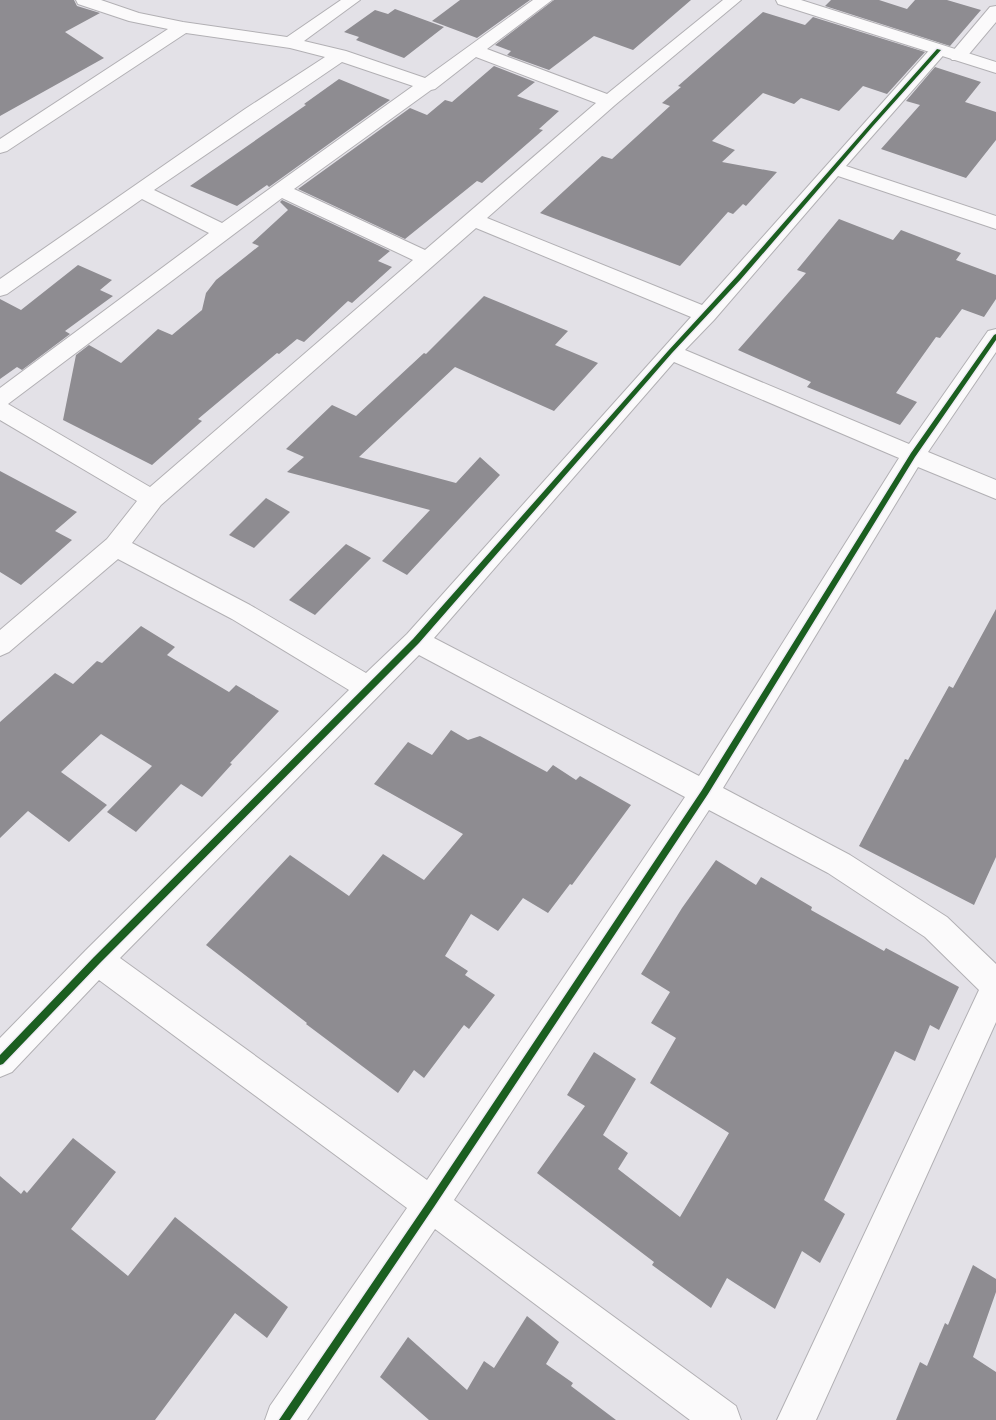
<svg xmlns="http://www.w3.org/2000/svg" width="996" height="1420" font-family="Bitter,serif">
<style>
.building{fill:#8e8c91}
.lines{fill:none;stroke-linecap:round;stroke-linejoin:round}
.minor-casing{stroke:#b2b0b4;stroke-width:2}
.tertiary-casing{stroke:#b2b0b4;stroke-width:2}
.minor{fill:#fbfafb;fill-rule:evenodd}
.tertiary{fill:#fbfafb;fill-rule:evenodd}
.cycleway-casing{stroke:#f0ecf6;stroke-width:3}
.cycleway{fill:#1b5e20;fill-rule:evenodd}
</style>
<rect width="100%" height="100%" fill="#e3e1e7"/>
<path class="building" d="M0 0H74L77 6 100 13 65 32 104 58 0 116Z
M460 0H530L477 38 432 21Z
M554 0H691L633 50 594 36 549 70 507 55 511 51 495 45Z
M831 0H879L907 9 915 0H947L981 10 950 46 825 6Z
M395 9 444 27 404 58 356 40 359 37 344 32 375 10 388 14Z
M763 12 805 25 813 17 925 52 887 94 863 86 839 111 801 98 794 104 763 93 712 141 735 150 722 162 777 172 746 206 743 204 733 214 728 212 680 266 540 213 602 156 612 159 670 106 662 103 681 87 678 86Z
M494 66 535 82 517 96 559 111 539 129 543 130 482 183 477 181 405 239 298 189 410 108 427 115 445 100 452 102Z
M935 67 981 82 965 102 996 112V140L966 178 881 149 920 105 906 101Z
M339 79 390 100 269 187 267 185 237 206 190 186 306 105 304 104Z
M282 200 390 251 378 261 392 267 352 303 348 301 304 342 297 339 279 354 277 353 198 419 202 421 152 465 63 420 76 355 89 345 121 363 158 329 172 335 202 310 206 293 216 280 259 246 252 243 288 210 280 202Z
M839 219 893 240 901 230 961 253 956 260 996 275V299L984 317 962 309 940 338 936 337 896 393 917 402 900 425 807 387 811 382 738 350 806 273 797 270Z
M78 265 112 280 100 290 113 296 65 331 70 334 22 370 17 367 0 379V299L21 310Z
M484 296 568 331 555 345 598 363 554 411 455 367 359 457 456 483 480 457 500 475 407 575 382 561 430 510 287 472 304 457 286 449 332 405 356 416 424 353 426 354Z
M0 471 77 512 55 531 72 540 21 585 0 572Z
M266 498 290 512 254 548 229 535Z
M346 544 371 558 315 615 289 600Z
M996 609V857L974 905 859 846 905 759 908 760 949 686 953 688Z
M141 626 175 647 167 655 229 692 236 685 279 711 230 763 232 764 202 797 181 784 136 832 107 812 152 766 101 734 61 772 107 805 69 842 28 811 0 838V722L55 673 73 684 97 661 102 663Z
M451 730 468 740 480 736 547 772 553 765 576 780 580 776 631 805 572 885 570 884 548 913 523 898 498 931 471 914 445 956 468 971 465 975 495 995 469 1029 464 1025 424 1078 414 1070 398 1093 306 1024 307 1023 206 945 290 855 349 896 383 854 424 880 463 834 374 784 408 742 432 755Z
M716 860 756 885 761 877 812 907 811 910 884 951 886 948 959 987 939 1030 930 1025 915 1061 895 1051 824 1200 845 1214 820 1263 802 1251 775 1309 727 1278 711 1308 652 1265 654 1262 537 1173 585 1106 567 1095 594 1052 636 1079 603 1135 628 1153 618 1169 680 1217 729 1133 650 1083 676 1038 651 1023 670 992 641 974 682 908Z
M73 1138 116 1172 71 1229 128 1276 175 1217 288 1307 267 1338 235 1313 155 1420H0V1176L21 1194 24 1190 27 1193Z
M973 1265 996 1279V1292L973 1357 996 1372V1420H896L920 1362 927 1366 945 1323 948 1325Z
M527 1316 559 1342 546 1364 573 1383 571 1386 616 1420H429L380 1377 408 1337 467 1390 484 1361 494 1368Z"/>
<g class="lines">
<defs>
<path id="minor" d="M76 0H101L139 13 183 22 287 37 341 0H360L304 41 346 51 425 78 533 0H552L487 49 607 94 723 0H741L615 105 487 218 702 305 933 46H945L948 50 846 166 996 216V229L838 176 714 320 685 350 909 444 988 331 996 329V352L928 452 996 480V499L918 467 723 788 850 855 947 917 996 964V1022L816 1420H777L979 990 925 937 828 873 709 810 454 1200 736 1406 741 1420H690L435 1229 307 1420H265L270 1406 407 1208 99 980 12 1072 0 1077V1038L86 950 349 690 232 619 118 559 9 652 0 656V630L107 539 137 501 0 420V388L209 233 142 199 7 294 0 296V279L245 109 325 57 290 48 186 33 7 151 0 153V139L168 29 129 21 78 4ZM476 57 596 103 425 250 294 189 431 90 435 89ZM342 62 413 86 222 223 154 190ZM282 198 413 260 150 487 8 404ZM476 228 691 317 407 634 366 673 250 605 132 543 161 505ZM674 362 899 458 699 776 434 638ZM419 655 685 797 427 1180 120 958Z
M996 6V22L964 60H952L949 56 952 52 990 7Z"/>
<path id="tertiary" d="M776 0H801L996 62V73L778 4Z"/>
</defs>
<use href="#minor" class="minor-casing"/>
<use href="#tertiary" class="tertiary-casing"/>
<use href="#minor" class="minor"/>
<use href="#tertiary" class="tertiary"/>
<defs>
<path id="cycleway" d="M937 49 941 50 873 126 741 279 672 353 419 643 100 963 3 1064 0 1065V1055L94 957 413 639 668 351 737 276 870 124Z
M996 334V340L915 457 708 794 434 1207 290 1420H279L428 1201 702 790 911 453 994 335Z"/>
</defs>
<use href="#cycleway" class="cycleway-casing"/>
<use href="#cycleway" class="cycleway"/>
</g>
</svg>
